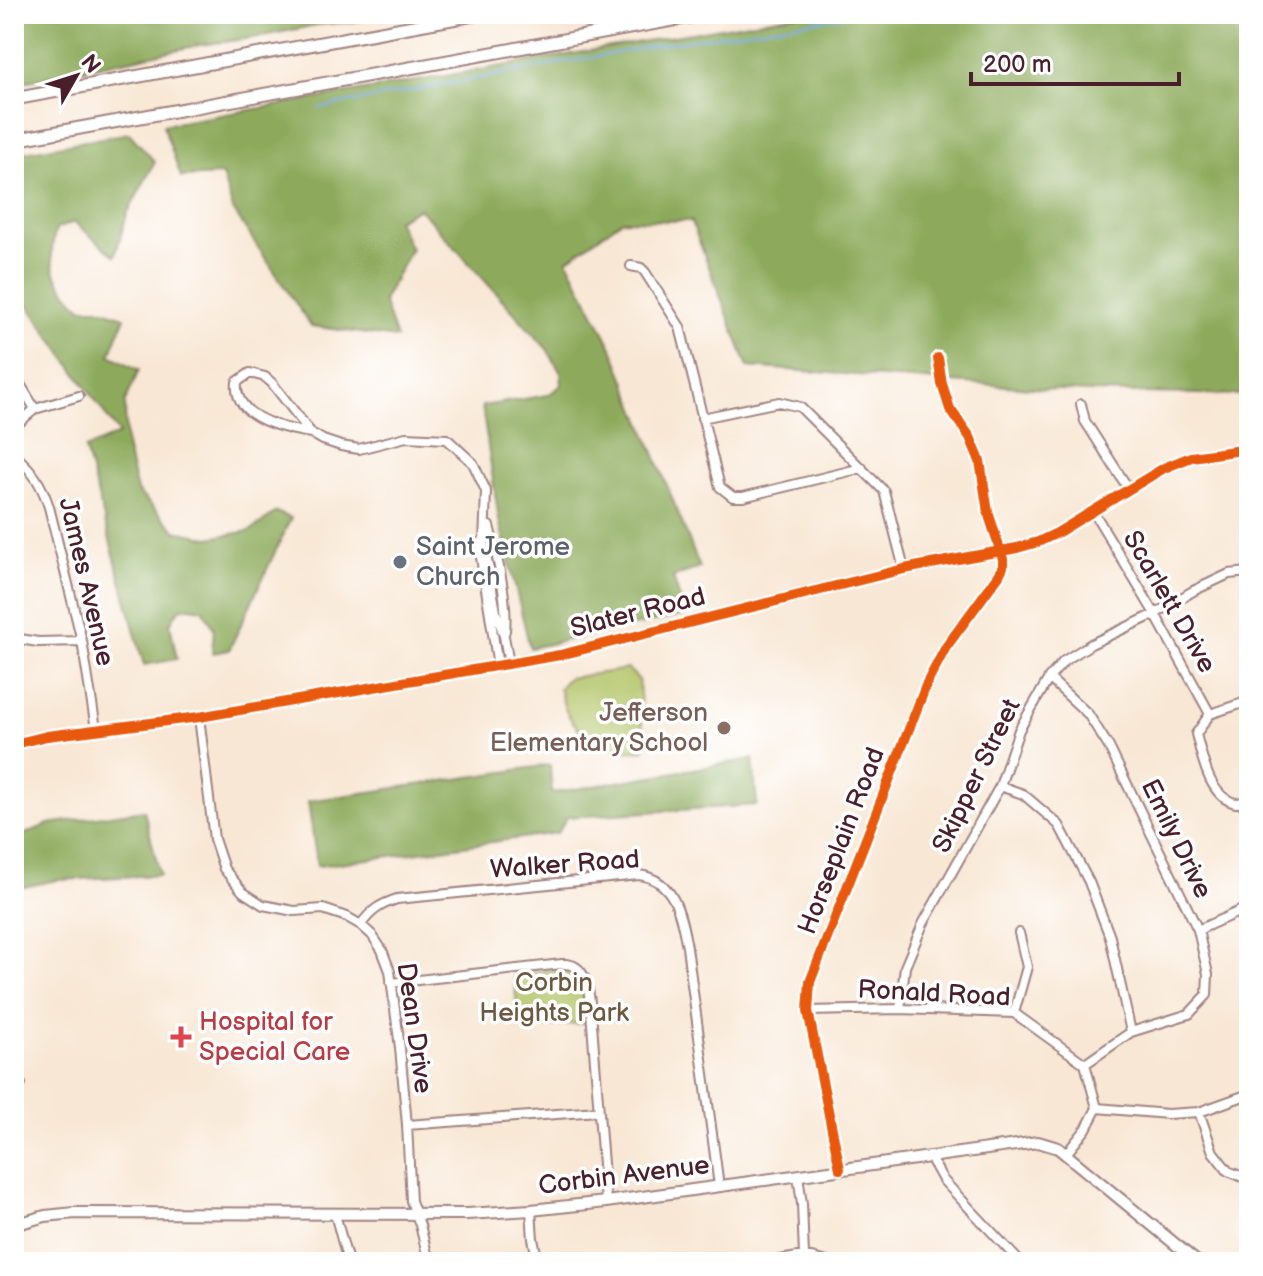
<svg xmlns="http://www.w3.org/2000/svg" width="1263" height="1276" font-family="'Balsamiq Sans',sans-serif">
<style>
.green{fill:#b2c467;stroke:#7e7249;stroke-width:2}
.forest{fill:#8daa5c;stroke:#6c6444;stroke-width:2}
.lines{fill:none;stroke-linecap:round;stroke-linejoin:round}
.stream{stroke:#72a7df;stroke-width:2}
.minor-casing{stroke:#a18380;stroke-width:12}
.major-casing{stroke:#a18380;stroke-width:14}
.highway-casing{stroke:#a18380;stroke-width:15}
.minor{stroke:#fff;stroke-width:8}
.major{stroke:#fff;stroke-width:10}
.highway{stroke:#fff;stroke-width:11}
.cycleway-casing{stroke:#fff;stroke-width:15}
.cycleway{stroke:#e8590c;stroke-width:10}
.worship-dot{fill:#6b7280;stroke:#fff;stroke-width:3}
.education-dot{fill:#8d6e63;stroke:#fff;stroke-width:3}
.health-dot{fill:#e0444e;stroke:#fff;stroke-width:3}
.labels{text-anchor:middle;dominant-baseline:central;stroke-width:7;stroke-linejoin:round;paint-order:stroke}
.worship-label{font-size:26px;fill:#5b616d;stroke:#fff;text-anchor:start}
.street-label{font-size:26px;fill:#4a1f2b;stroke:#fff}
.education-label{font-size:26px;fill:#785e54;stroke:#fff;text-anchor:end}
.park-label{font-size:26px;fill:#6e5940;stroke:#fff}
.health-label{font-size:26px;fill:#be3a42;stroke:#fff;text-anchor:start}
</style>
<rect width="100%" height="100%" fill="#fff"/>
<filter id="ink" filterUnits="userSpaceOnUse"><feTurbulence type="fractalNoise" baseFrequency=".0125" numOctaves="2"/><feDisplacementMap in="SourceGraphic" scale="16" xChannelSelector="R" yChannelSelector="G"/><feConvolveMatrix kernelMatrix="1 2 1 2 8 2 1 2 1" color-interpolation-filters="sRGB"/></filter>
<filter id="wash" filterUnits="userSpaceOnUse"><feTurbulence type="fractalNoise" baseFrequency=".006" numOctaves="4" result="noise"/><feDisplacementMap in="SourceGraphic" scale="32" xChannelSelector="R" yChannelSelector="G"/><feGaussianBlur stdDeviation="1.8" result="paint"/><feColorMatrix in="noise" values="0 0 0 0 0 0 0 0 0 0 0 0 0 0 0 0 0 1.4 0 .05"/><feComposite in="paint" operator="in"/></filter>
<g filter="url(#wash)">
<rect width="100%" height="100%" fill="#f8e7d4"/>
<path class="green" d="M628 669 639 680 644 750C613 753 583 742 567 713 563 706 562 696 559 688L568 678Z
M564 968 575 970 583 982 586 1021 582 1023 522 1029 519 1025 514 977 516 974Z"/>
<path class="forest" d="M14 14H396L352 22 317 25 253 38 199 45 14 84Z
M800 14H1249V395L1086 392 748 367 691 221 622 220 567 260 612 348 700 568 673 577 685 615 530 648 499 520 482 406 548 395 562 385 561 373 547 349 419 208 397 220 411 249 383 301 396 338 311 326 233 210 222 175 181 177 163 125Z
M129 133 155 162 127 214 115 256 74 222 56 229C45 265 56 284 82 308H98L125 317 110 355 139 370 125 402 126 446 137 491 176 531 209 538 250 531 276 512 291 518 229 650 212 653 214 629 203 609 190 607 179 609 170 624 177 659 144 665 85 449 119 434 14 285V154Z
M753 759 757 805 567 817 557 833 317 866 308 801 550 765 552 793Z
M144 810 160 875 57 880 14 889V839L48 824Z"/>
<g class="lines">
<path class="stream" d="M320 108 663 44 861 14"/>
</g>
</g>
<g filter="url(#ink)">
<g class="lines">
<defs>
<path id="minor" d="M631 266 641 268 645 272 680 327 720 487 733 497H743L862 468
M14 374 35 409
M1081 404 1085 421 1128 488
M702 418 779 402 800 407 884 491 904 569
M14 427 35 409 79 396
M311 433C285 429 233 418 237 382L250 373 265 377 272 383 311 433 323 440 341 446 359 449 406 437 447 439 473 463 486 491 484 543 496 612 504 636 509 664
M14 455C32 469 42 485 49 507L82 641 96 729
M1093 511 1155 614 1210 714
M489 526C497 555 508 602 505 631
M481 542 480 551 498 666
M14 638 38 642 82 641
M1049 678 1088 714 1109 747 1198 930 1208 974 1207 995 1189 1014 1131 1032 1085 1064
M1249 701 1210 714 1196 734C1202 756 1209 798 1236 803 1238 803 1248 801 1249 801
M199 717 214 839 224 869 243 892 263 905 294 911 323 909 347 917 361 925 372 935 382 950 390 971 400 1048 407 1125 411 1201 420 1225 429 1262
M1000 786 1023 794 1059 825 1089 882 1110 937 1131 1032
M361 925C370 911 381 904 397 899L639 875C676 880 681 917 687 947L719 1186
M1198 930 1249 907
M391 983 562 964C587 962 589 991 591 1011L606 1202
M900 1009 905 967 923 924 1000 786 1019 730 1049 678 1064 661 1091 644 1155 614 1193 591 1229 574 1249 572
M808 1011 900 1009 1014 1013 1085 1064 1097 1108 1086 1129 1066 1154
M1014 1013 1027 967 1019 933
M14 1087 21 1084
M1097 1108 1168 1114 1199 1112 1249 1094
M1199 1112 1213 1152 1228 1171 1245 1178
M407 1125 598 1111
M930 1157 943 1180 1020 1262
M840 1169 808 1011 810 982 927 683 946 647 999 575 1003 567V559L988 512 980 461 970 437 950 409 942 384 938 358
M798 1175 802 1204 804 1256
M531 1210 533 1239 538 1262
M335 1214 348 1262
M768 1262 804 1256 827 1262"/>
<path id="major" d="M14 744 47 736 199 717 560 655 904 569 1017 548 1038 542 1057 533 1164 468 1191 457 1249 449
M14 1225 45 1216 75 1213 467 1214 531 1210 606 1202 1038 1142 1058 1148 1197 1262"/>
<path id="highway" d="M14 99 479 14
M14 140 706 14"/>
</defs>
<use href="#minor" class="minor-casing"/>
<use href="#major" class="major-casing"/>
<use href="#highway" class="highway-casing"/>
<use href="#minor" class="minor"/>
<use href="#major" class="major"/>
<use href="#highway" class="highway"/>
<defs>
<path id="cycleway" d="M14 744 47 736 199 717 560 655 904 569 1017 548 1038 542 1057 533 1164 468 1191 457 1249 449
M840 1169 808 1011 810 982 927 683 946 647 999 575 1003 567V559L988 512 980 461 970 437 950 409 942 384 938 358"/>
</defs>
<use href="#cycleway" class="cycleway-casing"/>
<use href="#cycleway" class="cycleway"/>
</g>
</g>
<circle class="worship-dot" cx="400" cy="562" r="8"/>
<circle class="education-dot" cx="724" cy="728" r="8"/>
<path class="health-dot" d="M177 1025h8v8h8v8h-8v8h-8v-8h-8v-8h8z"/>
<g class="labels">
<g class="worship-label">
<text x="416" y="547">Saint Jerome<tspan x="416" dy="30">Church</tspan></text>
</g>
<g class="street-label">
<text transform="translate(86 582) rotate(77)">James Avenue</text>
<text transform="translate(1169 602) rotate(60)">Scarlett Drive</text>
<text transform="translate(638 613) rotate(-14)">Slater Road</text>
<text transform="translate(977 776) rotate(-64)">Skipper Street</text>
<text transform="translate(1176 839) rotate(64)">Emily Drive</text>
<text transform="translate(842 841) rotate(-69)">Horseplain Road</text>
<text transform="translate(565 865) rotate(-4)">Walker Road</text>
<text transform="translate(934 994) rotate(3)">Ronald Road</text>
<text transform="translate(414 1028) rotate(82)">Dean Drive</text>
<text transform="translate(624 1176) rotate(-7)">Corbin Avenue</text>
</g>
<g class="education-label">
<text x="708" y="713">Jefferson<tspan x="708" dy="30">Elementary School</tspan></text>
</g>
<g class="park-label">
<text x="554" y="983">Corbin<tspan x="554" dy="30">Heights Park</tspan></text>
</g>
<g class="health-label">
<text x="199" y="1022">Hospital for<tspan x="199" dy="30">Special Care</tspan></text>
</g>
</g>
<rect width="1263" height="1276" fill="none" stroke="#fff" stroke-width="48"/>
<g transform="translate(76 76) rotate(51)" stroke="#ffffff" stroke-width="6" paint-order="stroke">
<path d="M0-6L14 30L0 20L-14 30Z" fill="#4a1f2b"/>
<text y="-12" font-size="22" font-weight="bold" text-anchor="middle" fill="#4a1f2b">N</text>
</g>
<path d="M971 72v12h208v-12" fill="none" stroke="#4a1f2b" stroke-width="4"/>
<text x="983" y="72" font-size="24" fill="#4a1f2b" stroke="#ffffff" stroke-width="6" paint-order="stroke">200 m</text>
</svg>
